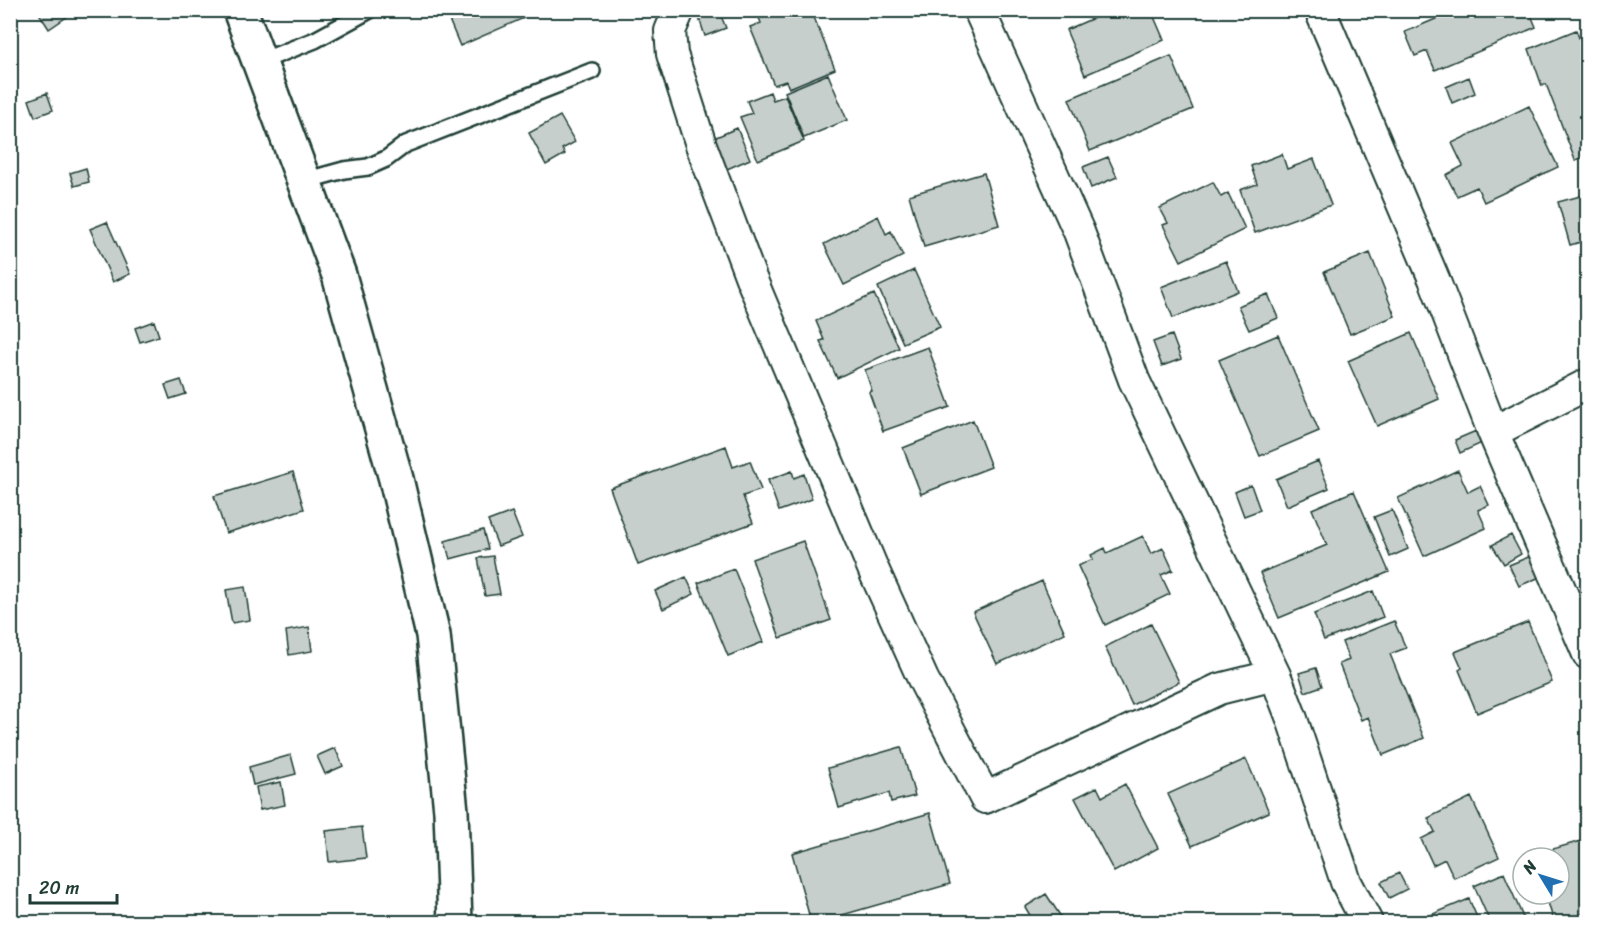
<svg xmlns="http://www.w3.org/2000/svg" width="1598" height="933" font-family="Sriracha,sans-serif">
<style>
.building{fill:#c7cfcc;stroke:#1f3d34;stroke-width:1.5}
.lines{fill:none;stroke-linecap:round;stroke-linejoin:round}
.lane-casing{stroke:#1f3d34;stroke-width:20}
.street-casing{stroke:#1f3d34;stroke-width:34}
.secondary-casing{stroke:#1f3d34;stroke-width:38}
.lane{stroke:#fff;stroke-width:15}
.street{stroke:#fff;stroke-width:30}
.secondary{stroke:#fff;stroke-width:33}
</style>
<rect width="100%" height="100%" fill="#fff"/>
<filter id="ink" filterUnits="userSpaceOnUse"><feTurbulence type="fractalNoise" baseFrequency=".0167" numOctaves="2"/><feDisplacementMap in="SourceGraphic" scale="12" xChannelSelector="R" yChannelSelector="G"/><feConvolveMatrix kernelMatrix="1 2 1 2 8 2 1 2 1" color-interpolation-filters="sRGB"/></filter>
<g filter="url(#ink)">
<path class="building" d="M37 10H64L68 16 49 29Z
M457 10H542L460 46 447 15Z
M756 10H811L835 69 789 88 786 81 774 85 750 27 761 23Z
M1112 10H1151L1164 40 1085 75 1066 30Z
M1450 10H1529L1536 27 1435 70 1427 51 1415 56 1405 32 1450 13Z
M719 11 726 28 705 36 699 18Z
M1576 30 1588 61V156L1575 160 1546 84 1542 86 1529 49Z
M1171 56 1193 109 1090 151 1069 99Z
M828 74 847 120 804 138 785 92Z
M1469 77 1475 93 1452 103 1446 87Z
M770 92 773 100 785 96 804 141 758 160 740 117 752 113 747 101Z
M47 93 53 110 35 117 29 100Z
M1529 106 1558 167 1484 202 1477 187 1457 196 1446 175 1463 166 1452 143Z
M560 116 575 142 562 149 565 154 546 165 529 133Z
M737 128 750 159 727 169 714 138Z
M1282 154 1287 169 1314 159 1331 205 1255 233 1240 190 1257 184 1251 166Z
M1108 157 1117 177 1091 188 1083 167Z
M86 168 89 182 74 186 70 173Z
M984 173 999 225 924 247 909 195Z
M1213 182 1221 197 1228 193 1245 229 1181 261 1163 225 1168 223 1160 208Z
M1588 194V240L1570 245 1558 202Z
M878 216 886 234 891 231 903 256 844 285 824 244Z
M107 222 130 274 113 282 90 229Z
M1370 253 1395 316 1350 334 1324 272Z
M1226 261 1238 291 1173 318 1161 287Z
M914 270 940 327 903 343 878 287Z
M874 294 899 348 837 378 820 341 824 340 816 321Z
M1268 294 1278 318 1249 330 1238 306Z
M154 321 159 336 140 342 135 328Z
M1411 333 1439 399 1377 426 1348 361Z
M1172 335 1181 359 1162 366 1153 342Z
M1278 335 1319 431 1260 456 1219 360Z
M928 347 950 407 883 431 869 392 872 391 865 370Z
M181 380 186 394 170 399 165 385Z
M973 420 991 467 921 494 903 448Z
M1476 431 1482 443 1460 453 1455 440Z
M726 446 733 467 750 461 761 490 743 496 753 523 638 565 610 488Z
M1318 461 1329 488 1287 506 1276 479Z
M1458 470 1468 492 1480 486 1489 505 1478 510 1486 528 1424 556 1398 498Z
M792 471 794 478 804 474 812 499 779 511 768 480Z
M293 472 304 509 226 533 214 496Z
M1251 485 1260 510 1244 516 1235 492Z
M1354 491 1389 572 1279 618 1260 573 1327 545 1312 509Z
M1392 510 1408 549 1390 557 1374 517Z
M512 512 522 537 498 546 488 521Z
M483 530 488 549 450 559 445 541Z
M1511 535 1521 554 1504 564 1492 545Z
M1143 536 1151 554 1163 548 1173 570 1161 575 1170 594 1105 625 1078 566 1093 559 1091 555 1105 548 1107 553Z
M803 541 831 620 780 638 752 559Z
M493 556 500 594 485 596 478 558Z
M1531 556 1540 577 1519 586 1509 565Z
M734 569 763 642 728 656 698 583Z
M686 577 694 594 663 609 655 591Z
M1042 581 1065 633 997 664 973 612Z
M245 587 250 620 232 623 226 590Z
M1373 591 1383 617 1324 640 1314 614Z
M1394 621 1406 648 1390 654 1424 738 1383 755 1368 717 1361 720 1339 664 1349 660 1342 642Z
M1528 622 1552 682 1477 713 1459 670 1462 668 1455 652Z
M1151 624 1179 682 1132 705 1105 647Z
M309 627 312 651 289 655 286 631Z
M1316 668 1322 686 1305 692 1299 673Z
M901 747 915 796 891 802 889 793 839 808 828 768Z
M335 748 343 766 325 774 317 756Z
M291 755 296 774 253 785 249 767Z
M1246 759 1269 812 1192 846 1168 794Z
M281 782 285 805 260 810 256 787Z
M1125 784 1158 848 1114 872 1075 798 1097 787 1102 797Z
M1471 797 1499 857 1454 878 1445 859 1433 865 1421 839 1435 832 1428 818Z
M930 813 950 884 818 922H811L792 853Z
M362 827 366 858 329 862 326 831Z
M1588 839V913L1554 922 1547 899 1537 902 1534 894H1559V858H1555L1553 849Z
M1399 873 1407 889 1389 898 1381 882Z
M1504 873 1525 922H1490L1474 886Z
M1046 894 1063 920 1059 922H1034L1025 907Z
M1469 899 1479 922H1423L1421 919Z"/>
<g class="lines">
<defs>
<path id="lane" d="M259 62 315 40 370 10
M304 181 344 170 368 167 386 159 406 144 592 71"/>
<path id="street" d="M679 10 670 31 672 54 701 145 751 278 874 571 923 679 985 798 1219 689 1275 675
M979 10 1079 232 1134 380 1275 675 1292 719 1346 882 1367 922
M1320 10 1434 279 1493 432 1588 654
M1493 432 1588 384"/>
<path id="secondary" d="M240 10 339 275 396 479 433 635 451 811 455 922"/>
</defs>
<use href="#lane" class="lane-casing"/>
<use href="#street" class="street-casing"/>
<use href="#secondary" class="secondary-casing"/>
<use href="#lane" class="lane"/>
<use href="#street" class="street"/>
<use href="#secondary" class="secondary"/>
</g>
</g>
<rect width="1598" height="933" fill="none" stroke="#fff" stroke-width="36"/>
<rect x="18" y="18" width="1562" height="897" fill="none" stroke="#1f3d34" stroke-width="2" filter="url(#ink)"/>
<g transform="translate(1541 876) rotate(308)"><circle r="28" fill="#ffffff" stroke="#a5b1ae" stroke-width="1.5"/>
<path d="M0-4.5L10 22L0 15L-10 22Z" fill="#1f6fb2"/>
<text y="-9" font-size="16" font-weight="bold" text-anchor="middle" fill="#1f3d34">N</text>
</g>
<path d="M30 894v9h87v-9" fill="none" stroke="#1f3d34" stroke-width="3"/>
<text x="39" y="894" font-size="18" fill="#1f3d34" stroke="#ffffff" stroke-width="4.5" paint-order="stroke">20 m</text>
</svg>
